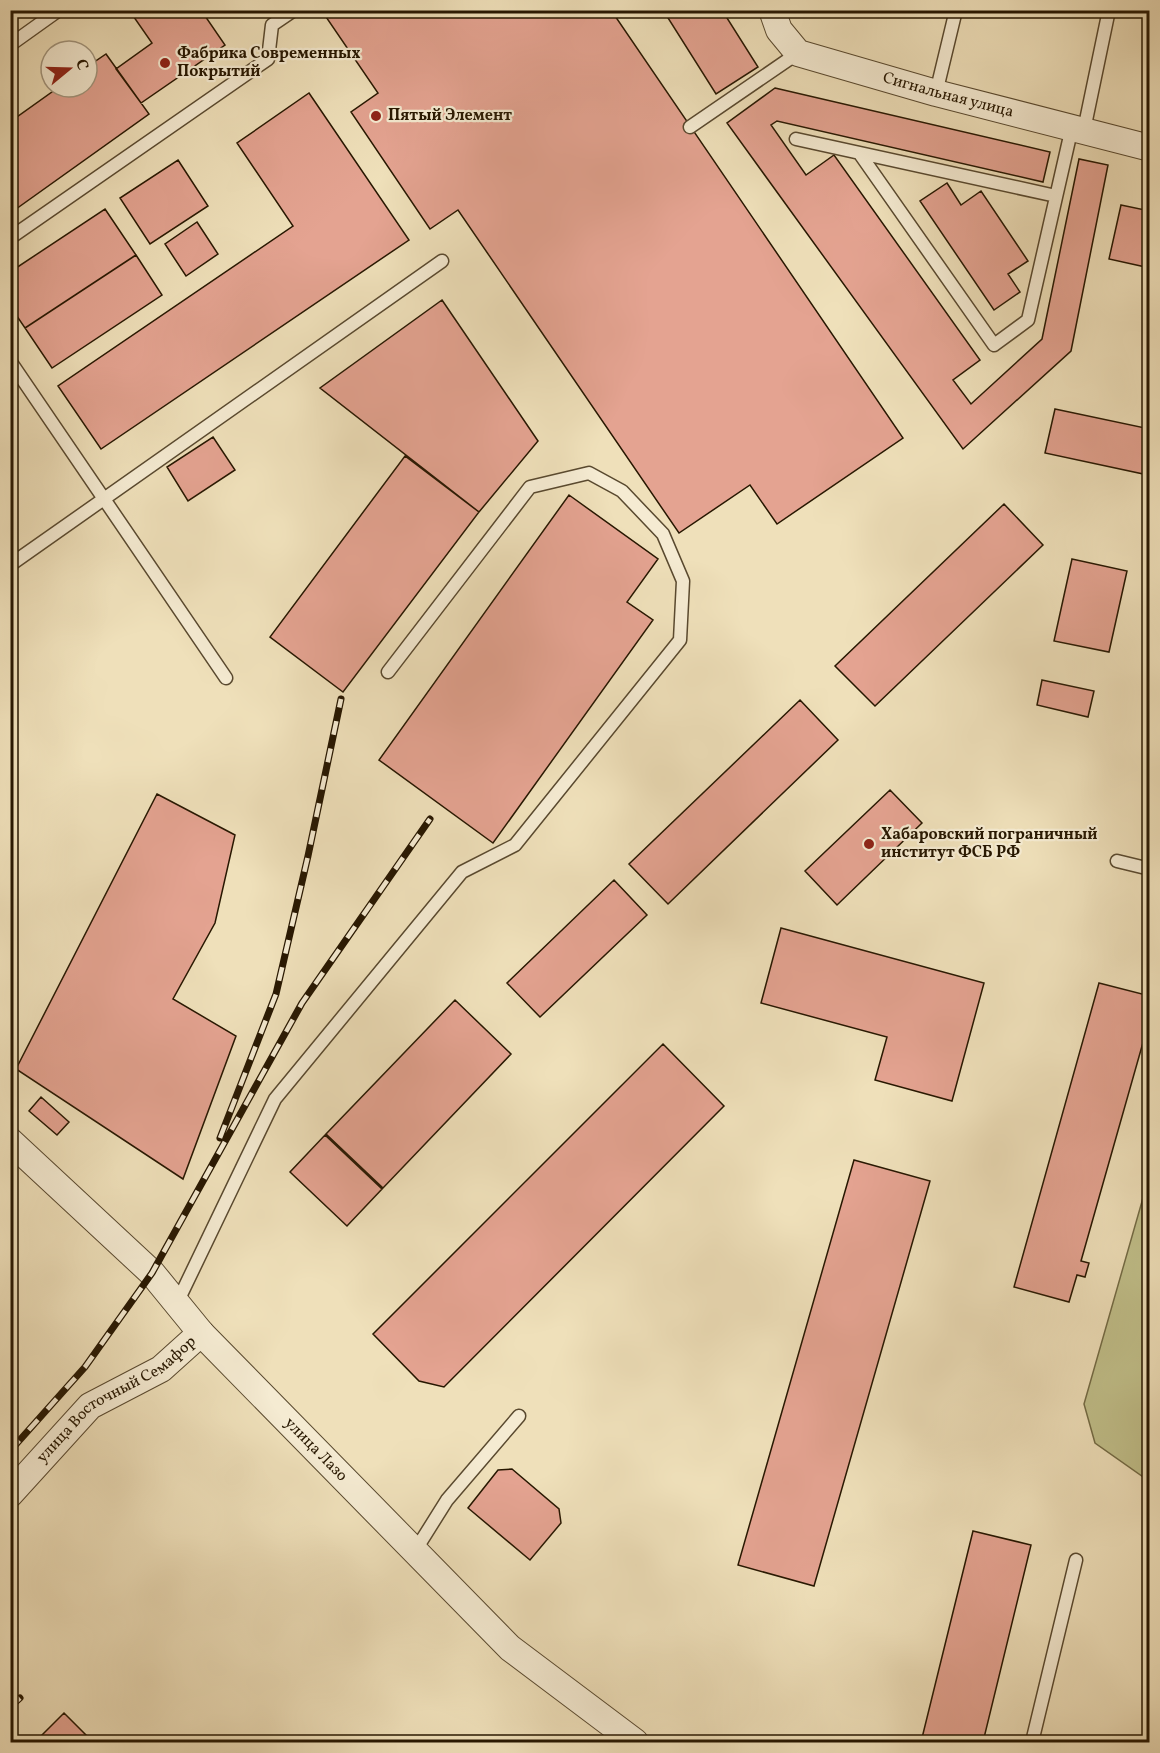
<svg xmlns="http://www.w3.org/2000/svg" width="1160" height="1753" font-family="Vollkorn,serif">
<style>
.green{fill:#c1c08b;stroke:#746c46;stroke-width:1.5}
.building{fill:#e4a391;stroke:#271701;stroke-width:1.5}
.lines{fill:none;stroke-linecap:round;stroke-linejoin:round}
.service-casing{stroke:#59492f;stroke-width:15}
.minor-casing{stroke:#59492f;stroke-width:28}
.service{stroke:#f5ebd2;stroke-width:12}
.minor{stroke:#f5ebd2;stroke-width:26}
.rail-casing{stroke:#271701;stroke-width:7}
.rail{stroke:#f5ebd2;stroke-width:4.5;stroke-dasharray:14;stroke-linecap:butt}
.poi-dot{fill:#8f2418;stroke:#f5ebd2;stroke-width:2}
.labels{text-anchor:middle;dominant-baseline:central;stroke-width:4.5;stroke-linejoin:round;paint-order:stroke}
.poi-label{font-size:16px;font-weight:bold;fill:#271701;stroke:#f5ebd2;text-anchor:start}
.street-label{font-size:16px;fill:#271701;stroke:#f5ebd2}
</style>
<rect width="100%" height="100%" fill="#efe0ba"/>
<filter id="stains"><feTurbulence type="fractalNoise" baseFrequency=".00333" numOctaves="4"/><feColorMatrix values="0 0 0 0 .2 0 0 0 0 .09 0 0 0 0 .02 0 0 0 .5 -.17"/></filter>
<radialGradient id="worn" r=".72"><stop offset=".6" stop-color="#630" stop-opacity="0"/><stop offset="1" stop-color="#630" stop-opacity=".3"/></radialGradient>
<path class="green" d="M1149 1177V1481L1095 1443 1084 1404Z"/>
<path class="building" d="M129 10H201L225 45 141 103 116 69 152 43Z
M330 10H611L903 438 777 524 750 485 679 533 458 210 430 229 351 112 378 93 324 14Z
M663 10H722L758 67 716 94Z
M106 54 149 114 16 209 10 201V122L59 87H87V67Z
M775 88 1050 152 1043 182 777 121 771 125 806 175 834 155 980 360 953 380 971 404 1042 339 1079 159 1108 165 1071 351 963 449 727 123Z
M309 93 409 240 101 449 58 386 293 226 237 143Z
M178 160 208 206 150 244 120 198Z
M947 183 961 205 981 191 1028 261 1008 274 1020 292 994 310 920 201Z
M1121 205 1150 211V268L1109 259Z
M105 209 136 255 25 328 10 306V272Z
M197 222 218 254 186 276 165 244Z
M136 255 162 295 52 368 25 328Z
M442 300 538 441 479 512 320 388Z
M1055 409 1150 429 1148 475 1045 453Z
M213 437 235 470 188 501 167 467Z
M405 456 479 512 343 692 270 637Z
M569 495 658 559 627 602 653 620 493 843 379 760Z
M1004 504 1043 545 875 706 835 666Z
M1072 559 1127 571 1109 652 1054 641Z
M1042 680 1094 691 1088 717 1037 705Z
M800 700 838 740 668 904 629 864Z
M890 790 922 823 837 905 805 871Z
M157 794 235 835 215 923 173 999 236 1036 183 1179 16 1069Z
M614 880 647 915 540 1017 507 983Z
M781 928 984 983 952 1101 875 1080 887 1037 761 1003Z
M1099 983 1150 996V1018L1147 1027H1150V1041L1144 1039 1081 1261 1089 1263 1085 1277 1077 1275 1069 1302 1014 1287Z
M455 1000 511 1054 383 1188 326 1134Z
M663 1044 724 1106 444 1387 419 1381 373 1334Z
M41 1097 69 1122 57 1135 29 1111Z
M325 1135 382 1189 347 1226 290 1172Z
M854 1160 930 1181 814 1586 738 1565Z
M512 1469 559 1509 561 1523 530 1560 468 1508 498 1470Z
M973 1531 1031 1545 983 1742H921Z
M64 1713 93 1742H35Z"/>
<g class="lines">
<defs>
<path id="service" d="M10 45 59 10
M936 93 956 10
M690 127 798 53
M1084 130 1109 10
M796 139 1056 196
M860 154 994 345 1028 320 1072 127
M10 238 268 59 272 25 294 10
M10 361 226 678
M10 565 442 261
M1117 861 1150 869
M177 1303 275 1099 462 872 515 845 680 640 683 581 663 534 622 491 589 473 530 487 388 672
M415 1551 447 1500 519 1416
M1032 1742 1076 1560"/>
<g id="minor">
<path id="s1" d="M772 10 779 30 798 53 936 93 1150 148"/>
<path id="s2" d="M10 1141 152 1273 201 1333 510 1648 635 1742"/>
<path id="s3" d="M10 1494 90 1406 161 1369 201 1333"/>
</g>
</defs>
<use href="#service" class="service-casing"/>
<use href="#minor" class="minor-casing"/>
<use href="#service" class="service"/>
<use href="#minor" class="minor"/>
<defs>
<path id="rail" d="M220 1138 276 994 308 856 341 699
M10 1451 85 1367 152 1273 302 1003 430 819
M10 1707 20 1698"/>
</defs>
<use href="#rail" class="rail-casing"/>
<use href="#rail" class="rail"/>
</g>
<g class="poi-dot">
<circle cx="165" cy="63" r="6"/>
<circle cx="376" cy="116" r="6"/>
<circle cx="869" cy="844" r="6"/>
</g>
<g class="labels">
<g class="poi-label">
<text x="177" y="54">Фабрика Современных<tspan x="177" dy="18">Покрытий</tspan></text>
<text x="388" y="116">Пятый Элемент</text>
<text x="881" y="835">Хабаровский пограничный<tspan x="881" dy="18">институт ФСБ РФ</tspan></text>
</g>
<g class="street-label">
<text stroke="none"><textPath href="#s1" startOffset="207">Сигнальная улица</textPath></text>
<text stroke="none"><textPath href="#s3" startOffset="144">улица Восточный Семафор</textPath></text>
<text stroke="none"><textPath href="#s2" startOffset="435">улица Лазо</textPath></text>
</g>
</g>
<rect width="1160" height="1753" fill="none" stroke="#efe0ba" stroke-width="36"/>
<rect x="12" y="12" width="1136" height="1729" fill="none" stroke="#271701" stroke-width="3"/>
<rect x="18" y="18" width="1124" height="1717" fill="none" stroke="#271701" stroke-width="1.5"/>
<g transform="translate(69 69) rotate(71)"><circle r="28" fill="#f5ebd2" stroke="#a3967e" stroke-width="1.5"/>
<path d="M0-4.5L10 22L0 15L-10 22Z" fill="#8f2418"/>
<text y="-9" font-size="16" font-weight="bold" text-anchor="middle" fill="#271701">С</text>
</g>
<rect width="100%" height="100%" filter="url(#stains)"/>
<rect width="100%" height="100%" fill="url(#worn)"/>
</svg>
